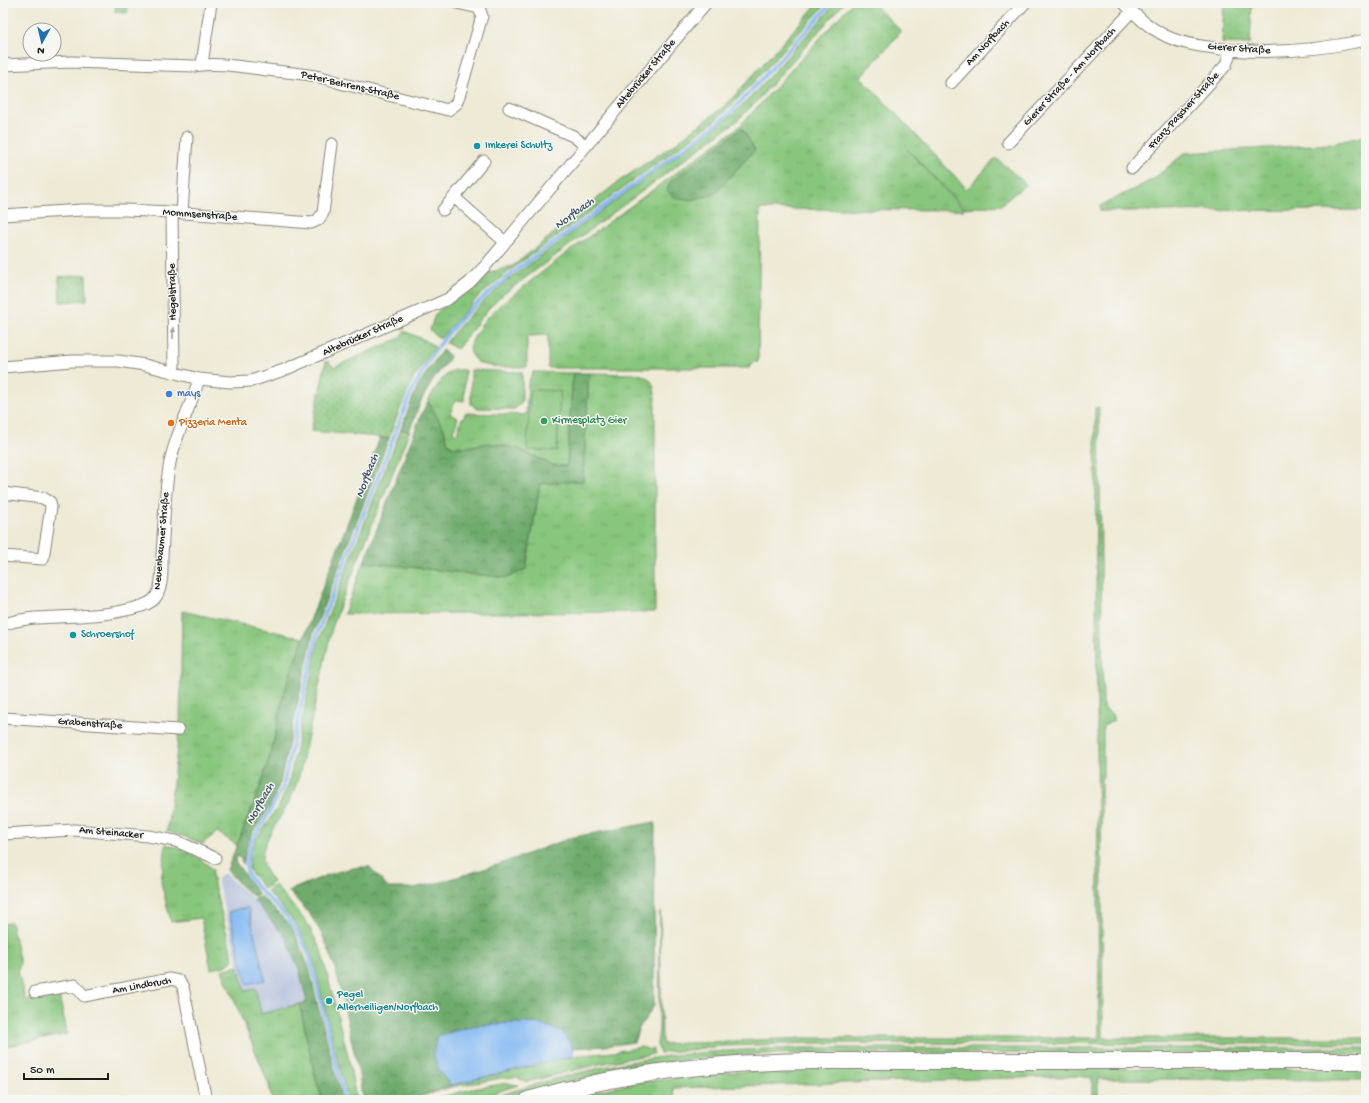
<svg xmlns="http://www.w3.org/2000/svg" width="1369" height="1103" font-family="'Gochi Hand',sans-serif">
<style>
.industrial{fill:#b9c5de}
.grass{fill:url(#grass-tufts);stroke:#52714c}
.forest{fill:url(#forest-crowns);stroke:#456444}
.park{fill:url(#park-dots);stroke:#52714c}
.garden{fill:#88c67d;stroke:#52714c}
.water{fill:#84baf3;stroke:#506b88}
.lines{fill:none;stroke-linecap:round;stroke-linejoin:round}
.stream{stroke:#84baf3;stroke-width:3.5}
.street-casing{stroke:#858378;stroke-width:13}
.secondary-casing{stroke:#858378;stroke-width:18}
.street{stroke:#fff;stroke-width:11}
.secondary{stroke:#fff;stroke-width:16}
.oneway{fill:#999}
.culture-dot{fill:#0f9aa8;stroke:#f6f6f2;stroke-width:1.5}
.shop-dot{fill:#3f7fe0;stroke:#f6f6f2;stroke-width:1.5}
.leisure-dot{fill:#2e9e5b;stroke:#f6f6f2;stroke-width:1.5}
.food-dot{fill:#e8710a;stroke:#f6f6f2;stroke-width:1.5}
.labels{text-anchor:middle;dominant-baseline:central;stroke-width:3;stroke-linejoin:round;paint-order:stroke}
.street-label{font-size:11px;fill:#1c1c1c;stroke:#f6f6f2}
.culture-label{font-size:11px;fill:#0d838f;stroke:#f6f6f2;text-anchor:start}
.shop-label{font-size:11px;fill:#366cbe;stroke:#f6f6f2;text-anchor:start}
.leisure-label{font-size:11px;fill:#27864d;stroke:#f6f6f2;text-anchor:start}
.food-label{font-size:11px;fill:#c56008;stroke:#f6f6f2;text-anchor:start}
.water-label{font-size:12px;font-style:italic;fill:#405367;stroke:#f6f6f2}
</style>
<defs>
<pattern id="grass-tufts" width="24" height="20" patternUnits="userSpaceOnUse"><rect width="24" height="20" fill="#88c67d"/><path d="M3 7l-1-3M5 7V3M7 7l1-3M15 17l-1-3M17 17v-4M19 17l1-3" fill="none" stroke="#75aa6b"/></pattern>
<pattern id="forest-crowns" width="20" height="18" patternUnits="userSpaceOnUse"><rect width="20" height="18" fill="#6eab6c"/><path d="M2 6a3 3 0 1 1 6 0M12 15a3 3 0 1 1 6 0" fill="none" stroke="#5a8a58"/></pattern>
<pattern id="park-dots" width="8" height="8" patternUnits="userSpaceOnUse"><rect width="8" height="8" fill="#88c67d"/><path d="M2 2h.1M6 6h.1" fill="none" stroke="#75aa6b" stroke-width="1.8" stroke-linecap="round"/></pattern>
</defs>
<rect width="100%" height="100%" fill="#f6f6f2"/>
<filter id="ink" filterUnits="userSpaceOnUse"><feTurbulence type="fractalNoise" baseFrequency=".025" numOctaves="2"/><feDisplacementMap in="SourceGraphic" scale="8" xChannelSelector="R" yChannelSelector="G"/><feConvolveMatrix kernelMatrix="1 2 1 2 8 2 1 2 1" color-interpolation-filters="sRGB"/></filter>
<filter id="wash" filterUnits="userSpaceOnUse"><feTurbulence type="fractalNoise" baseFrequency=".012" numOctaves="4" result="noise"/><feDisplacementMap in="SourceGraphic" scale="16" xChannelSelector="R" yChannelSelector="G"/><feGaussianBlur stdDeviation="0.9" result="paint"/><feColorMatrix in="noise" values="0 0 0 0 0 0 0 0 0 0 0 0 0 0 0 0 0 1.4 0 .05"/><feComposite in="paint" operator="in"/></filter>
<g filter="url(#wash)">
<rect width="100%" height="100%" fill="#eeead5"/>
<path class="industrial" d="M224 873 254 900 286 938 299 969 307 1002 261 1014 256 989 245 992 217 879Z"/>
<path class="grass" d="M818 3H827L730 107 712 123 513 268 478 297 440 339 430 330 435 314 484 274 513 266 618 182 673 145 727 104Z
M836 3H844L756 102 738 120 505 293 489 308 457 349 446 343C464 318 486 299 509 279L733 114 748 100Z
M852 3H873L900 30 898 35 861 77 967 189 996 158 1026 184 1001 205 964 208 907 149 964 210 760 209 758 362H753L749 368H548V335L527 336V367C515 367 484 369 475 360 471 356 470 350 470 345L482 323 499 306 564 255 740 126Z
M1224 3H1252L1250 44 1222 43Z
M1366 136V210L1100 211V206L1152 180 1185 153 1329 144Z
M455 370H465L464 401 455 400 450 414 458 418 453 432 457 434 462 418H464L465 413 526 415 528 383 533 372 573 373 567 466 552 465 534 456 516 448 489 443 467 447H455L448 444 444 429 428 401C435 390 442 374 455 370Z
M471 370 522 372V403L514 409 476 408 471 404Z
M589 373 638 374C655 378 655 388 655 404V612L344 614 364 562 507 578 526 569 540 484 583 480Z
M1099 407 1103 708 1113 715V721L1103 726V777L1101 778 1103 1038H1366V1044L813 1043 724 1046 660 1053 657 1044 659 1031 660 911 662 1044 805 1038H1099L1095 408Z
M401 429 409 432 342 600 332 628 299 776C296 785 293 794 289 802 281 817 263 840 262 857 262 867 268 875 273 882L264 889 251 873 249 868 250 852 256 839 279 806 289 783 318 642Z
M182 611 303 638 283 697 278 727 261 785 237 845 217 832 202 844 191 839 167 831 180 724Z
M166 844C184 849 199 856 213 870L212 874 214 884 233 958C231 967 219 967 211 969L201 918 171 922 161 882Z
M275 885 307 923 321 950 349 1060 356 1100H348L326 1013 313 959 298 928 291 918 267 891Z
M11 922 20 963 18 970 25 1000 59 995 67 1034 3 1047V924Z
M238 966 245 991 256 989 261 1014 300 1004 315 1076 320 1091 322 1100H272L269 1085 222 970Z
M641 1047 650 1050 653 1049V1054L599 1064 527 1082 516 1077 502 1078 452 1087 409 1100 452 1085 573 1056 613 1052Z
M798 1048H1366V1054L837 1053 760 1054 682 1060 639 1066 591 1076 502 1100H486C547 1079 611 1063 676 1055 716 1051 757 1049 798 1048Z
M815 1068 1366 1069V1080L1098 1079V1100H1092V1078L1083 1076 673 1088 675 1100H658L653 1094 636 1100H557L629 1084 711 1073Z
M508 1083 518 1085 473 1100H433C457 1091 482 1087 508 1083Z"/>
<path class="forest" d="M742 128 755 150 713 195 691 200 673 197 667 190 670 182Z
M442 350 450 356 449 359 433 380 421 401 409 432 401 429 414 395 420 382Z
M573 373H589L583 481 540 484 526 569 507 578 364 562 421 415 428 401 444 429 448 444 455 447H467L489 443 516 448 534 456 552 465 567 466Z
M380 438H389L313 634 280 783 269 808 252 833 247 846 243 864 238 855 235 862C244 872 249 884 259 894L257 896H253L240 885 227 870 261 785 271 753 283 698 292 668Z
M655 822 654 1006 639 1028 634 1042 605 1046 572 1048V1046L492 1024 473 1026 450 1031 445 1079 452 1085 409 1100H362C361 1078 355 1056 350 1034 342 998 337 962 319 929 311 914 300 903 288 891 314 881 342 866 370 867L388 888H414L441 882 497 865 573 837Z
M261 896 290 925 296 936 309 967 318 1007 320 1013 342 1100H322L320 1091 315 1077 301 1011 300 1004 307 1002 299 969 286 938 253 899 258 898Z"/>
<path class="park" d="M116 3H127V13L115 12Z
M86 275 87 300 60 302 59 277Z
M404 331 425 340 435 347 413 379 400 409 389 438 311 431 326 361 329 362 334 367 400 338Z"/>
<path class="garden" d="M530 390 560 391 557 451 527 450Z"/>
<path class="water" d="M248 907 265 980 247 984 229 912 241 908V909Z
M511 1023 540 1024 561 1031 572 1046 573 1056 452 1085 445 1079 438 1069 433 1053 438 1036 473 1026Z"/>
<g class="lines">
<path class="stream" d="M345 1100 310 958 299 934 285 915 254 884 247 873 246 864 251 842 269 813 283 787 317 634 410 395C423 368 440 341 461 319 478 301 497 286 516 270L710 129 732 111 832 3"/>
</g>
</g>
<g filter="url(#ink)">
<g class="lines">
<defs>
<path id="street" d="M457 3 479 8
M1124 3C1135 15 1147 26 1162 34 1176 42 1192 45 1208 47 1262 56 1314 51 1366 40
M202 64 211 3
M3 65 71 62 194 66C218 62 243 67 267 70 292 73 317 74 340 83L448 110 456 104 460 93 482 16 479 8 481 3
M951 83 1025 3
M509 108 573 136 586 146
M1008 143 1132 11
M484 161 454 197 505 242
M1132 168 1226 65 1231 50
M443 210 454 197
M172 212 174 366 173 372
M182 213 187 137
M3 215 82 210H125L172 212 311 223 318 220 323 213 332 144
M3 367 72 361H118L145 365 199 379 230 382 251 381 284 370 448 299 469 283 487 264 706 3
M3 493 43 498 50 502 51 507 43 559 3 556
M3 625C19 618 39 618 57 617 83 616 109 615 135 608 143 606 153 603 157 595 163 584 162 568 162 556 164 527 164 497 169 468 174 437 190 409 199 379
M3 718 178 730
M3 834 74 830 148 836 176 841 215 858
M35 992 75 985 84 996 170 979 179 981 183 987 206 1100"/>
<path id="secondary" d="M528 1100C623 1072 716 1062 815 1061H1366"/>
</defs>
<use href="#street" class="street-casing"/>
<use href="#secondary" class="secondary-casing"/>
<use href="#street" class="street"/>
<use href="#secondary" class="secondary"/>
</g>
<defs><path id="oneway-solid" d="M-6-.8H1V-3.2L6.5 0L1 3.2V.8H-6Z"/></defs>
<use class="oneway" href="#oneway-solid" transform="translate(173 333) rotate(-91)"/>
</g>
<g class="culture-dot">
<circle cx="477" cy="146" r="4"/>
<circle cx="73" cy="635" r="4"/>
<circle cx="329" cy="1001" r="4"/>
</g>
<circle class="shop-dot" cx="169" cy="394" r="4"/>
<circle class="leisure-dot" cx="544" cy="421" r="4"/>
<circle class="food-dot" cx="171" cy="423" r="4"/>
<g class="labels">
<g class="street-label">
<text transform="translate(988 43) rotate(-47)">Am Norfbach</text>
<text transform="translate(1239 49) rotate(4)">Gierer Straße</text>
<text transform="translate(646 74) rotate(-50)">Altebrücker Straße</text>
<text transform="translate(1070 77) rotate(-47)">Gierer Straße - Am Norfbach</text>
<text transform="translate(350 86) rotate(13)">Peter-Behrens-Straße</text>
<text transform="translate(1184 111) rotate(-48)">Franz-Pascher-Straße</text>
<text transform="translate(200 215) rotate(4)">Mommsenstraße</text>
<text transform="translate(173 292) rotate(-91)">Hegelstraße</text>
<text transform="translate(363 336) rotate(-24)">Altebrücker Straße</text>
<text transform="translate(162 541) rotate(-85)">Neuenbaumer Straße</text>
<text transform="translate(90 724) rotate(4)">Grabenstraße</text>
<text transform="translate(111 833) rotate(5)">Am Steinacker</text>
<text transform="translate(142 986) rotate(-10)">Am Lindbruch</text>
</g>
<g class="culture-label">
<text x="485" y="146">Imkerei Schultz</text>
<text x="81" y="635">Schroershof</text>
<text x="337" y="995">Pegel<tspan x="337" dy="13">Allerheiligen/Norfbach</tspan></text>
</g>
<g class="shop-label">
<text x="177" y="394">mays</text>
</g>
<g class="leisure-label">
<text x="552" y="421">Kirmesplatz Gier</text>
</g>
<g class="food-label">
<text x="179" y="423">Pizzeria Menta</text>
</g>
<g class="water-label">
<text transform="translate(575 214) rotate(-36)">Norfbach</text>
<text transform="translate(368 476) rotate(-69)">Norfbach</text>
<text transform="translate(261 804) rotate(-61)">Norfbach</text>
</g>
</g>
<rect width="1369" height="1103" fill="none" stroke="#f6f6f2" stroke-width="16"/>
<g transform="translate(42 42) rotate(188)"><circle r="19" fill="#f6f6f2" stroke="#9f9f9c"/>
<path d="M0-3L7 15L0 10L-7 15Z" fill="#1f6fb2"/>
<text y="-6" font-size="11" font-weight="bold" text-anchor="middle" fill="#1c1c1c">N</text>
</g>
<path d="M24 1073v6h84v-6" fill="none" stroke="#1c1c1c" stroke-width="2"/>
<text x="30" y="1073" font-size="12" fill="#1c1c1c" stroke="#f6f6f2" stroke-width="3" paint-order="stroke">50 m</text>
</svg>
